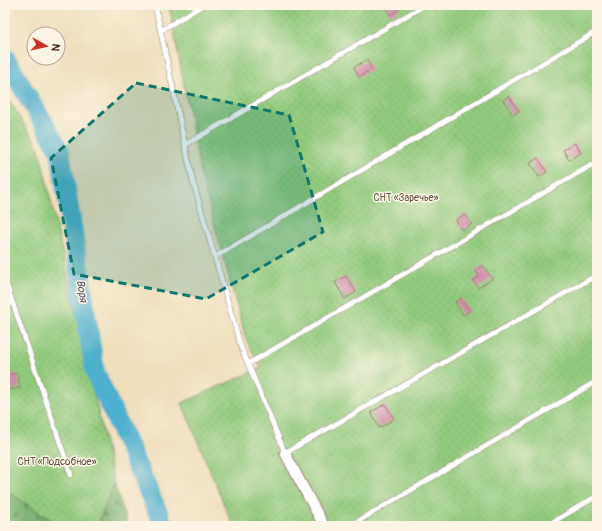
<svg xmlns="http://www.w3.org/2000/svg" width="602" height="531" font-family="Pangolin,sans-serif">
<style>
.forest{fill:url(#forest-firs);stroke:#5f664c}
.garden{fill:url(#garden-dots);stroke:#6e7454}
.lines{fill:none;stroke-linecap:round;stroke-linejoin:round}
.river{stroke:#50afce;stroke-width:20}
.building{fill:url(#building-back-hatch)}
.service-casing{stroke:#9c7f74;stroke-width:6}
.minor-casing{stroke:#9c7f74;stroke-width:12}
.service{stroke:#fff;stroke-width:5}
.minor{stroke:#fff;stroke-width:10}
.marked{fill:#0f766e;fill-opacity:0.2;stroke:#0f766e;stroke-width:3;stroke-dasharray:8 5;stroke-linejoin:round}
.labels{text-anchor:middle;dominant-baseline:central;stroke-width:3;stroke-linejoin:round;paint-order:stroke}
.park-label{font-size:10px;fill:#5f5244;stroke:#fcf5e5}
.water-label{font-size:11px;font-style:italic;fill:#4c596c;stroke:#fcf5e5}
</style>
<defs>
<pattern id="forest-firs" width="22" height="20" patternUnits="userSpaceOnUse"><rect width="22" height="20" fill="#74ae6c"/><path d="M5 1l3.5 6h-7zM16 11l3.5 6h-7z" fill="#618d59"/></pattern>
<pattern id="garden-dots" width="8" height="8" patternUnits="userSpaceOnUse"><rect width="8" height="8" fill="#91ca7d"/><path d="M2 2h.1M6 6h.1" fill="none" stroke="#7fad6c" stroke-width="1.8" stroke-linecap="round"/></pattern>
<pattern id="building-back-hatch" width="6" height="6" patternUnits="userSpaceOnUse"><rect width="6" height="6" fill="#d48fac"/><path d="M-1 5l2 2M0 0l6 6M5-1l2 2" fill="none" stroke="#ae748c"/></pattern>
</defs>
<rect width="100%" height="100%" fill="#fcf5e5"/>
<filter id="ink" filterUnits="userSpaceOnUse"><feTurbulence type="fractalNoise" baseFrequency=".025" numOctaves="2"/><feDisplacementMap in="SourceGraphic" scale="8" xChannelSelector="R" yChannelSelector="G"/><feConvolveMatrix kernelMatrix="1 2 1 2 8 2 1 2 1" color-interpolation-filters="sRGB"/></filter>
<filter id="wash" filterUnits="userSpaceOnUse"><feTurbulence type="fractalNoise" baseFrequency=".012" numOctaves="4" result="noise"/><feDisplacementMap in="SourceGraphic" scale="16" xChannelSelector="R" yChannelSelector="G"/><feGaussianBlur stdDeviation="0.9" result="paint"/><feColorMatrix in="noise" values="0 0 0 0 0 0 0 0 0 0 0 0 0 0 0 0 0 1.4 0 .05"/><feComposite in="paint" operator="in"/></filter>
<g filter="url(#wash)">
<rect width="100%" height="100%" fill="#efdfbd"/>
<path class="forest" d="M114 483 128 526H97Z
M5 490 61 526H5Z"/>
<path class="garden" d="M169 5H597V526H233L182 403 261 368 246 339 201 176Z
M5 94 39 148 114 483 97 526H61L5 490Z"/>
<g class="lines">
<path class="river" d="M5 58 60 151 95 372 164 526"/>
</g>
<g id="blocks">
<path class="building" d="M385 5H398L400 9 390 15Z
M367 60 372 69 359 77 354 67Z
M509 96 519 111 513 115 503 100Z
M575 143 581 153 569 160 563 150Z
M538 158 547 172 539 177 530 163Z
M465 214 472 224 462 230 456 220Z
M483 265 492 279 478 288 473 280 479 277 475 270Z
M346 276 356 292 345 299 335 282Z
M461 298 470 311 463 315 455 302Z
M17 373 20 388 8 390 5 376Z
M385 404 394 419 379 428 371 412Z"/>
</g>
</g>
<g filter="url(#ink)">
<use href="#blocks" fill-opacity="0" stroke="#9c7f74" stroke-width="1"/>
<g class="lines">
<defs>
<path id="service" d="M155 5 193 182 241 347 285 453 597 275
M160 31 203 5
M185 145 425 5
M215 257 597 31
M5 280 71 475
M248 364 597 162
M350 526 597 381
M546 526 597 496"/>
<path id="minor" d="M285 453 324 526"/>
</defs>
<use href="#service" class="service-casing"/>
<use href="#minor" class="minor-casing"/>
<use href="#service" class="service"/>
<use href="#minor" class="minor"/>
</g>
</g>
<path class="marked" d="M136 83 289 115 323 232 206 299 74 274 51 158Z"/>
<g class="labels">
<g class="park-label">
<text x="406" y="198">СНТ «Заречье»</text>
<text x="57" y="462">СНТ «Подсобное»</text>
</g>
<g class="water-label">
<text transform="translate(82 291) rotate(81)">Воря</text>
</g>
</g>
<rect width="602" height="531" fill="none" stroke="#fcf5e5" stroke-width="20"/>
<g transform="translate(46 46) rotate(98)"><circle r="19" fill="#fcf5e5" stroke="#b59f9b"/>
<path d="M0-3L7 15L0 10L-7 15Z" fill="#c8321e"/>
<text y="-6" font-size="11" font-weight="bold" text-anchor="middle" fill="#4a1f2b">N</text>
</g>
</svg>
